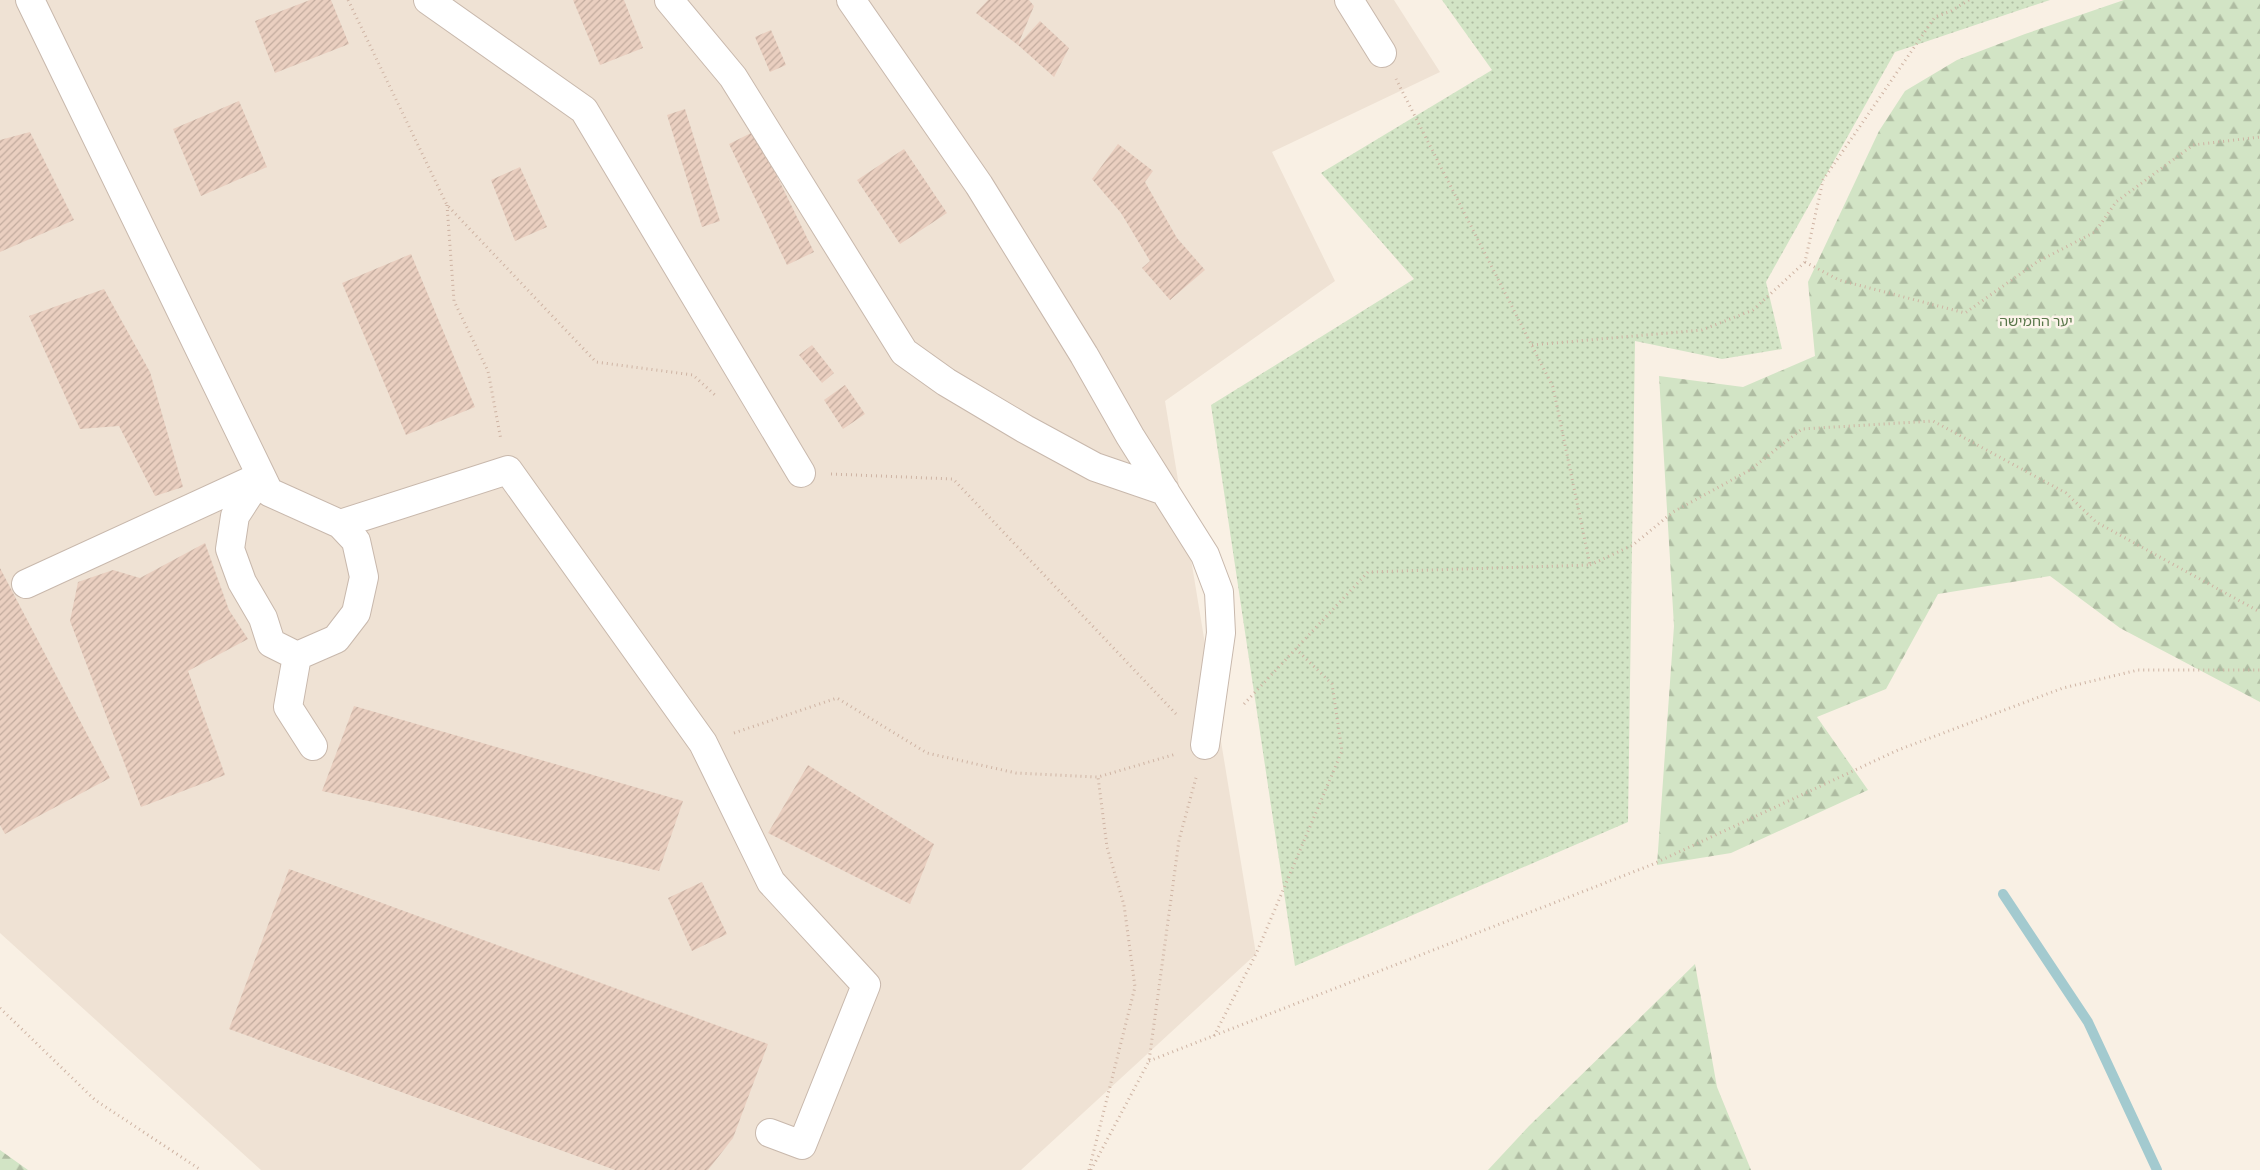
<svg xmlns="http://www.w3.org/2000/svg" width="2260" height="1170" font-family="Ubuntu,'Noto Sans Hebrew',sans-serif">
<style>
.residential{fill:#efe2d4}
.grass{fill:url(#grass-dots)}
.forest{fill:url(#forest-firs)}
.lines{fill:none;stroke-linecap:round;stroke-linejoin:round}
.stream{stroke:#a3cacf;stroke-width:10}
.building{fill:url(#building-hatch)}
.minor-casing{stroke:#c8b8ac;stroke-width:30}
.path{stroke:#ceb3a3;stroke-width:3;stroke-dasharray:1 4;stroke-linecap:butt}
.minor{stroke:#fff;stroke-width:28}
.labels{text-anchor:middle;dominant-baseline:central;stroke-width:5;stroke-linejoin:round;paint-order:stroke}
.park-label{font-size:14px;fill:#59774a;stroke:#fcf4ea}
</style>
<defs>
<pattern id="grass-dots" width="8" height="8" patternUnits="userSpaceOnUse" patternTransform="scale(1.25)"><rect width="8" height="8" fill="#d2e4c5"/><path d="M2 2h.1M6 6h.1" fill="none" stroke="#afbca2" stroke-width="1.8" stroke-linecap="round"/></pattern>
<pattern id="forest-firs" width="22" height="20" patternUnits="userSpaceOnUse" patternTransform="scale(1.25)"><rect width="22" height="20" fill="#d2e4c5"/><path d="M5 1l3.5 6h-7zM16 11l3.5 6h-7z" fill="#afbca2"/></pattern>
<pattern id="building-hatch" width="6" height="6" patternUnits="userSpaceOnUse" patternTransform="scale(1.25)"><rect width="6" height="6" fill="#eacfc0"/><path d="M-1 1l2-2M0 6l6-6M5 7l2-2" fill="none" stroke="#c2ab9e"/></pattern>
</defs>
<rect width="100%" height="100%" fill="#f9f0e4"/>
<path class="residential" d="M0 0H1394L1440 72 1272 152 1335 281 1165 401 1256 954 1021 1170H261L0 933Z"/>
<path class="grass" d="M1442 0H2050L1895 52 1766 282 1782 349 1722 359 1635 341 1628 822 1295 966 1211 405 1414 279 1321 173 1492 70Z"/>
<path class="forest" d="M2124 0H2260V702L2120 628 2050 576 1938 594 1886 689 1817 717 1868 790 1731 853 1657 865 1674 626 1659 376 1743 387 1815 356 1808 282 1879 131 1905 91 1957 60 2025 34Z
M1695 964 1717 1087 1751 1170H1488L1529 1126Z
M0 1150 28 1170H0Z"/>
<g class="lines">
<path class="stream" d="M2003 894 2088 1022 2157 1170"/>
</g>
<path class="building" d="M310 0H331L349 44 275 73 255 21Z
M573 0H624L643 48 600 65Z
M988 0H1029L1034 6 1018 45 976 13Z
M1040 21 1069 48 1054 77 1018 45Z
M771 30 786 65 770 72 755 37Z
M239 101 267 167 201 196 173 129Z
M685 109 720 221 702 227 667 115Z
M755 131 814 252 787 265 729 144Z
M30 132 74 220 0 252V140Z
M1118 144 1153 171 1145 182 1177 238 1205 270 1170 300 1142 268 1150 261 1121 213 1092 179Z
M904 149 947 213 900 244 857 180Z
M520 167 547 227 515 241 491 180Z
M411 254 475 407 406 435 342 283Z
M104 289 150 372 183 487 155 496 119 426 80 429 29 316Z
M812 345 834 373 822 383 799 355Z
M845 385 865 414 843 429 824 400Z
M205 543 229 610 248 639 188 671 225 775 141 807 70 621 78 582 113 570 140 578Z
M0 568 110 778 5 834 0 825Z
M354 706 683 801 659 871 405 809 322 791Z
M808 765 934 844 910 904 768 833Z
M289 869 768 1044 733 1138 708 1170H615L229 1029Z
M702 882 727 934 692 951 668 898Z"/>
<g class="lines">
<defs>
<path id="minor" d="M30 0 269 492 340 524 508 470 703 743 771 882 866 985 802 1145 770 1133
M428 0 584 110 801 473
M669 0 733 77 904 352 946 382 1025 429 1095 467 1165 491
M851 0 979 185 1084 355 1130 436 1205 555 1219 592 1221 633 1205 745
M1349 0 1382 53
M261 476 235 516 230 549 242 582 263 618 271 643 297 656 336 639 356 613 364 577 356 541 340 524
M26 584 261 476
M297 656 288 707 313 746"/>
</defs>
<use href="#minor" class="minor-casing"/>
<path class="path" d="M348 0 447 205 596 362 693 375 715 395
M447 205 454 301 488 371 501 440
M1805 262 1839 280 1965 313 2037 262 2095 232 2116 202 2193 145 2260 137
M1532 345 1702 330 1753 310 1805 262 1823 180 1935 17 1951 11 1969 0
M831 474 953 479 1178 716
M1590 565 1633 545 1673 512 1750 470 1802 429 1933 421 2066 493 2096 522 2260 612
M1244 704 1368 572 1590 565 1553 387 1396 79
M734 733 837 698 927 753 1016 773 1098 777 1176 754
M0 1008 95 1100 201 1170
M1214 1036 1256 954 1342 751 1332 684 1296 649
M1149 1061 1651 865 1898 750 2063 688 2138 670H2260
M1089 1170 1135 987 1124 905 1107 847 1098 777
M1091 1170 1149 1061 1179 840 1197 774"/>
<use href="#minor" class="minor"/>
</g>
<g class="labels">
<g class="park-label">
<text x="2036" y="321">יער החמישה</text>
</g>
</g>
</svg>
